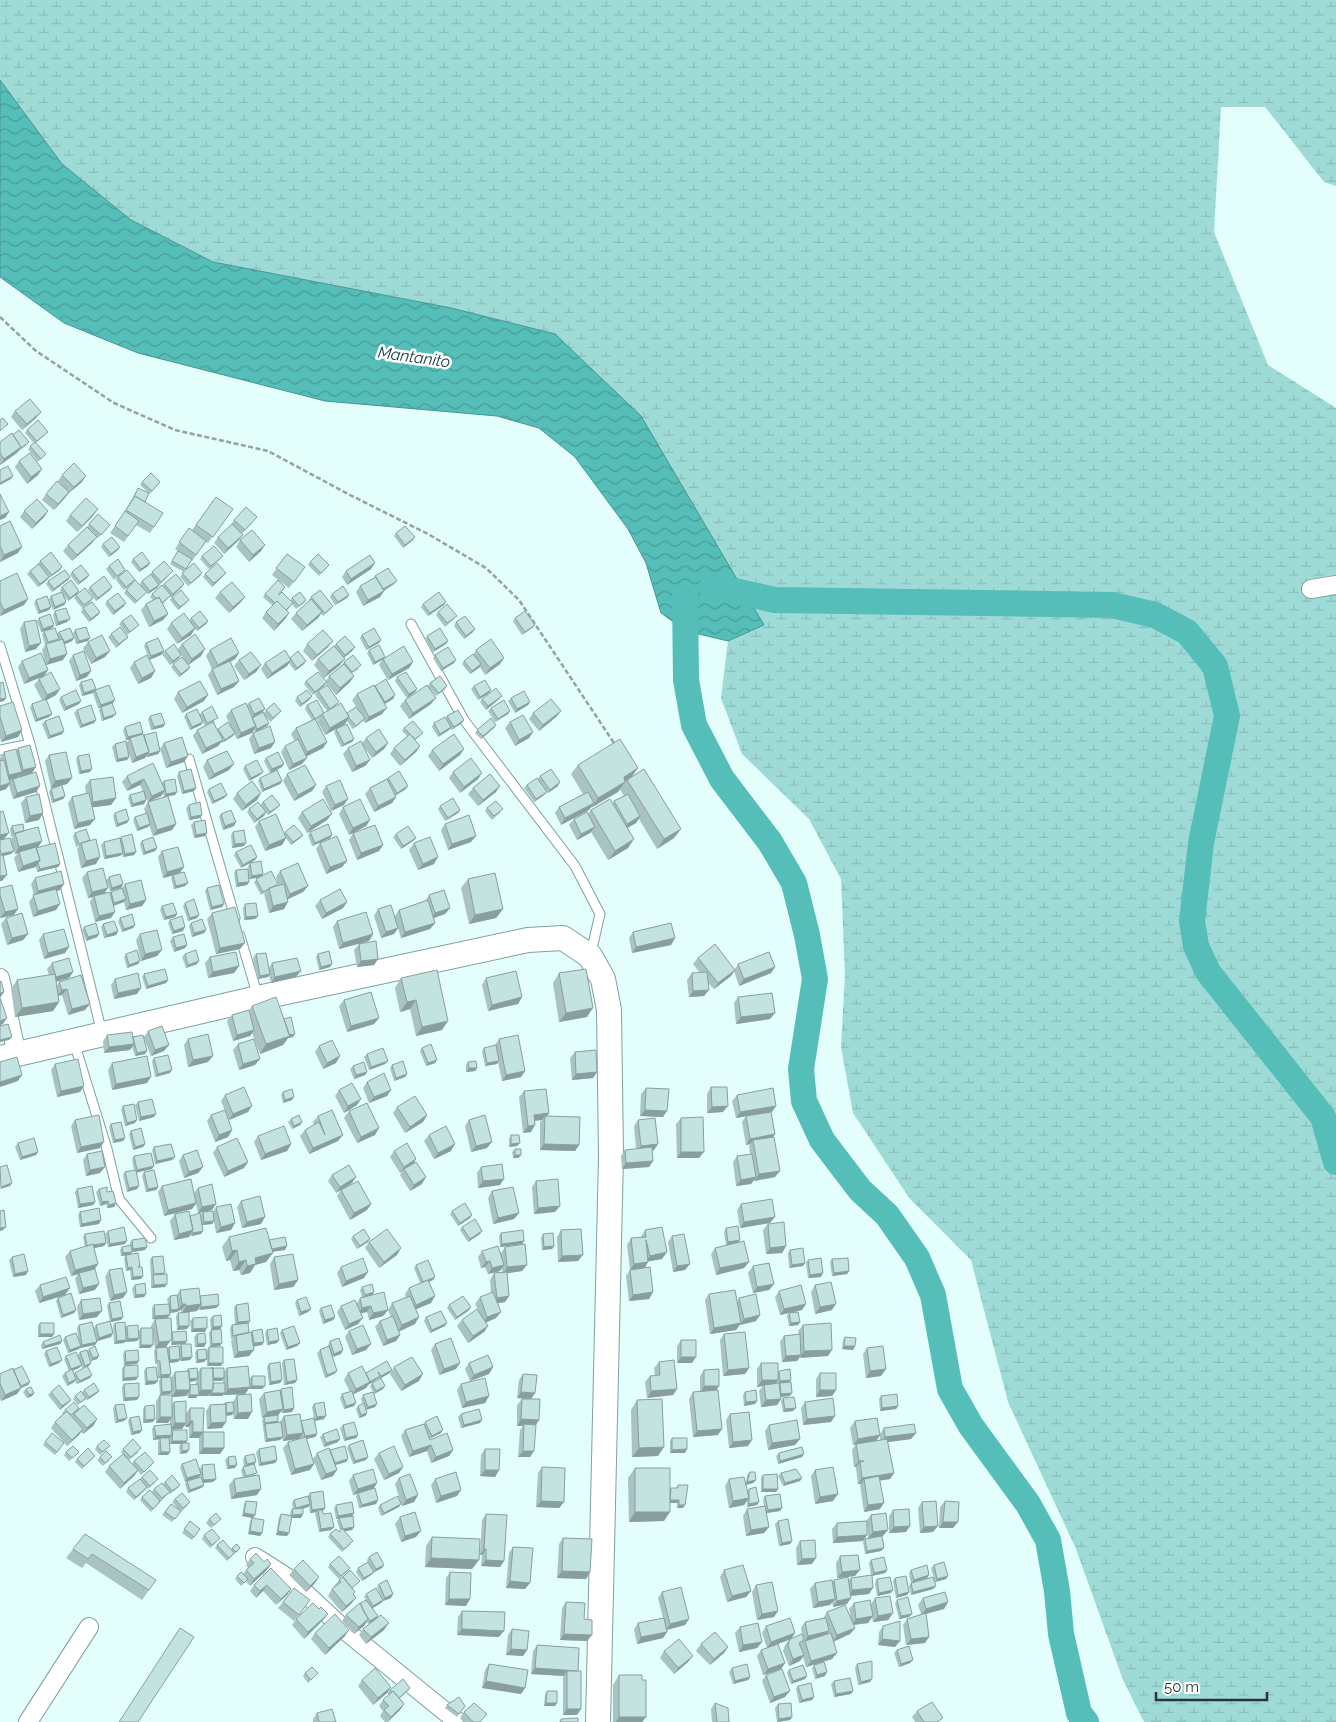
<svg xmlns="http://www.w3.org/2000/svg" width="1336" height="1722" font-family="Raleway,sans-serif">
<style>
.wetland{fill:url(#wetland-marsh)}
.water{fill:url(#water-waves);stroke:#489591}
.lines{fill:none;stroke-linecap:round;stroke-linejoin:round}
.river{stroke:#56beb9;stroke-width:26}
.lane-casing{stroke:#81a09d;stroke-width:11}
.street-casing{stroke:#81a09d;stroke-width:20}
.secondary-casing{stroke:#81a09d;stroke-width:26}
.path{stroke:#90a4a2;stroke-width:2.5;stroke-dasharray:5 2.5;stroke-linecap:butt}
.lane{stroke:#fff;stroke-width:9}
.street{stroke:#fff;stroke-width:18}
.secondary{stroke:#fff;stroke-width:24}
.wall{fill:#a8c3c2;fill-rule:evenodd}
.shaded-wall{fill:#889f9e}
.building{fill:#c3e3e1;stroke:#889f9e}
.labels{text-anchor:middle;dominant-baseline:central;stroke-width:5;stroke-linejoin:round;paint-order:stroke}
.water-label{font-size:16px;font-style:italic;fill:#0d3e3c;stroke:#fff}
</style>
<defs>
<pattern id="wetland-marsh" width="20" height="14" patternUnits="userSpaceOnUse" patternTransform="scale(1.25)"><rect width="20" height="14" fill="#9edbd7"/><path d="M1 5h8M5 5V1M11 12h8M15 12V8" fill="none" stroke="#88bdb9"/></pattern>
<pattern id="water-waves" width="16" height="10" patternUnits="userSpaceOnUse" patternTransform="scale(1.25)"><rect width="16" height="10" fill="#56beb9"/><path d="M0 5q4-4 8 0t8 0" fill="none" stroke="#479b97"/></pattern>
</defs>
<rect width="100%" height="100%" fill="#e3fefb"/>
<path class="wetland" d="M0 0H1336V186L1324 182 1265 107H1221L1214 232 1268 365 1336 408V1722H1144L1123 1680 1076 1549 1008 1402 971 1260 910 1199 853 1113 841 1047 845 975 841 879 809 819 742 754 721 698 728 641 764 625 451 308 213 262 131 220 61 164 0 80Z"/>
<path class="water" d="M0 80 62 164 131 220 213 262 451 308 555 334 641 416 764 625 728 641 686 631 661 613 646 563 628 529 575 457 539 428 497 416 325 401 138 353 64 323 0 277Z"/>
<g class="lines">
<path class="river" d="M712 586 775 600 1112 605 1155 615 1187 632 1215 666 1227 716 1201 843 1192 921 1196 946 1208 972 1323 1117 1336 1162
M685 597 686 680 694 725 722 779 770 842 794 883 807 935 815 979 801 1069 804 1101 822 1140 860 1190 887 1215 917 1258 933 1295 950 1389 971 1426 1028 1504 1048 1540 1057 1591 1061 1634 1079 1713 1086 1722"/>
<defs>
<path id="lane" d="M411 624 464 720 575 866 600 914 591 953
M0 646 30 744 102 1033
M0 750 30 744
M189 759 235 918
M240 936 258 997
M74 1042 107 1149 119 1199 151 1238"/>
<path id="street" d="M1311 589 1336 585
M0 978 17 1055
M255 1557 291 1580 347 1632 458 1722
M28 1722 89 1627"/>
<path id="secondary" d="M0 1058 258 998 528 940 563 938 590 956 603 979 609 1010 611 1156 598 1722"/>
</defs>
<use href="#lane" class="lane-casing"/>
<use href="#street" class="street-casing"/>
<use href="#secondary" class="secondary-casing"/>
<path class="path" d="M0 317 36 351 114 403 175 430 268 451 350 495 428 534 486 568 519 600 616 746"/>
<use href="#lane" class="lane"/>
<use href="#street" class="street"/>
<use href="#secondary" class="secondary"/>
</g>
<path class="wall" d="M15 411 36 418 22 430 11 417Z
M27 430 45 435 36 443 46 454 38 462 28 449 34 443 25 433Z
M13 435 27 445 0 465V442Z
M19 461 38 475 27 484 15 467Z
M62 475 82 482 69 493 54 510 42 500 46 494 61 485 58 481Z
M142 482H160L150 494 149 493 145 502 154 527 150 533 136 525 124 542 110 533 124 513 138 488 149 493 140 485Z
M216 497 233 509 208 543 206 542 192 561 191 560 184 571 200 576 188 586 180 577 184 572 170 564 176 554 179 552 175 549 189 528 192 530Z
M24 511H48L44 517 32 529 20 517Z
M70 515 93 516 77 532 66 521Z
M234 520 252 523 242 534 243 535 238 541 224 554 214 543 218 537 230 526Z
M89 524 110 525 98 538 90 530 92 543 72 561 63 551 68 545 87 527Z
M0 526 18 553 0 562Z
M396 533 413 540 403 548 394 536Z
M240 540 261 551 249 562 236 547Z
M103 544 120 547 118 550 109 557 101 547Z
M287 554 305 567 289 588 272 575Z
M202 556 220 559 209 569 200 559Z
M133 559 148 566 139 572 131 562Z
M40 561 60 570 49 578 47 580 38 587 27 574 30 571 38 564Z
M310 562 327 568 319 576 308 565Z
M109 566 123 573 135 580 142 587 140 584 142 581 151 574 152 572 173 571 157 588 148 594 146 592 135 604 124 593 132 584 124 590 116 580 117 577 114 580 106 569Z
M371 569 347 585 342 577 346 571Z
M72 572 89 575 87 578 78 585 70 575Z
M226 573 212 587 203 577 205 574Z
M375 576 394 584 384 591 380 597 363 606 356 592 360 586 374 578Z
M70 577 68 580 52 592 46 584 48 581Z
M0 581 24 605 0 616Z
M164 584H184L182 587 171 597 170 596 163 604 168 614 163 620 149 627 141 610 146 604 153 600 150 597 152 594Z
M62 587 79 591 77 594 68 601 63 595 66 602 64 605 53 610 49 599 51 596 61 592 60 590Z
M90 587 110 590 96 601 88 590Z
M283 590 280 594 290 601 292 598 306 600 304 603 296 609 292 604 287 611 289 613 285 619 274 631 262 618 266 612 273 606 263 597 265 594Z
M220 592 245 597 240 603 229 613 215 598Z
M332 594 347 598 335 605 330 597Z
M76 595 93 598 91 602 82 608 74 598Z
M172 597 186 603 178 610 170 600Z
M311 597 333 606 331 609 323 616 321 614 318 618 302 631 291 619 296 613 310 601 309 600Z
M36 600 51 607 49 610 38 614 34 603Z
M107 601 124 606 113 615 105 604Z
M423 604 444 605 428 616 421 607Z
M83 608 100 612 98 615 89 622 81 612Z
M55 611 67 622 56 626 53 615Z
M438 612 454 619 445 627 436 615Z
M39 618 54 625 52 628 41 632 37 621Z
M191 618 208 621 206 624 197 631 195 629 191 635 177 644 167 629 171 623 189 620Z
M515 618 532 628 522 635 513 621Z
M122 621 136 628 127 635 119 624Z
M24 622 36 649 25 652 20 629Z
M456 622 473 632 464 639 454 626Z
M75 630 88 641 76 644 73 633Z
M44 631 57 634 59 632 74 638 72 641 64 644 63 660 46 665 44 676 24 684 18 667 22 661 45 662 42 650 45 645 42 634Z
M111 634 128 637 125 640 116 648 108 637Z
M362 635 379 643 366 650 360 638Z
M427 636 448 641 446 644 433 652 425 640Z
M88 642 105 657 91 664 83 648Z
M146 643 164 651 161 655 149 660 155 671 151 678 138 684 130 668 134 662 149 658 144 646Z
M182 644 201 656 188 665V670L179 677 171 667 173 664 183 658 181 655 179 658 170 665 162 654 165 651 178 649Z
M307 644 328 647 312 661 303 651Z
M336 644 355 647 352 651 344 658 340 665 324 678 314 665 318 659Z
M210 650 239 653 235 659 230 662 239 681 234 687 217 695 208 675 212 669 206 656Z
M369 650 385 658 413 662 409 668 388 680 379 665 382 660 373 665 367 653Z
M476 650 500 664 485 675 480 667 470 674 462 664 464 661 473 655Z
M73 655 87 677 76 681 69 661Z
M435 655 454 663 441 671 433 658Z
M290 658 306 661 304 664 295 671 289 663 287 666 267 679 261 669 265 663Z
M239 660 261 665 256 672 244 680 234 666Z
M344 662 359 669 352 673 354 676 350 682 336 695 326 683 313 695 304 684 306 681H326L329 676 342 665Z
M397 677 417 689 415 692 407 698 395 681Z
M39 679 56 695 46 700 52 714 49 717 35 722 30 707 32 704 42 700 34 685Z
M81 682 96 690 112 703 113 717 102 721 99 710 100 708H98L93 693 82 696 79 685Z
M430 683 445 689 436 696 428 686Z
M375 686 395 695 393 699 385 704 382 714 365 723 363 720 353 729 347 721 345 724 325 735 317 721 319 719 316 720 327 742 323 748 306 757 302 764 289 770 281 752 285 746 295 741 291 734 296 728 312 720 305 709 307 705 324 713 327 711 315 695 318 691 337 705 334 707 347 713 357 708 352 700 357 694Z
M474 686 491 690 489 693 478 700 471 689Z
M178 692 204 701 182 713 174 699Z
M312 696 310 699 300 707 295 701 297 697Z
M502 696 499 699 486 710 480 702 482 699Z
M61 697 79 704 64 711 59 700Z
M511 698 530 702 528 705 515 713 508 701Z
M405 700 431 704 409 719 400 706Z
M249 703 264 713 266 710 281 711 271 722 265 716 267 726 257 731 271 748 254 754 249 739 253 733 255 732 254 730 252 733 237 739 234 734 233 736 222 743V741L218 746 202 754 193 736 197 730 205 726 203 722 201 725 190 730 184 717 186 714H200L202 712 215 721 214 722 217 729 230 724 226 716 231 710 247 705Z
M0 706 22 730 18 737 1 742 0 737Z
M491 708 510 711 508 714 495 722 488 711Z
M77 710 96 720 94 723 80 728 74 713Z
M561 711 556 717 539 731 529 719 533 713Z
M150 716 165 724 163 727 151 730 148 719Z
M447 716 464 720 462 723 451 730 450 728 449 730 438 737 432 727 434 723 446 718Z
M45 721 64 731 62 734 48 739 42 724Z
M510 722 533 732 529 738 515 746 505 728Z
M496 725 494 728 481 739 475 733 477 730Z
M125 727 142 734 160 751 158 754 147 757 146 756 145 758 132 763 128 751 129 757 127 760 116 762 112 747 115 744 126 743 129 740H126L123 730Z
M404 728 420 736 415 740 420 746 416 752 400 766 390 754 394 748 407 736 402 731Z
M336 729 354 739 352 742 341 747 334 732Z
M366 738 388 743 384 749 372 758 364 747 370 760 365 766 352 772 343 754 348 748 362 743Z
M164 743 184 762 166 768 160 749Z
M18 748 36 767 32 773 36 792 13 799 9 785 6 789 0 791V758L4 752 16 750Z
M464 749 460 755 439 771 428 756 432 750Z
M49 755 67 784 51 788 45 761Z
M78 756 90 772 79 774 76 759Z
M266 758 282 767 270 773 264 761Z
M207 760 229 770 209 780 203 767Z
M578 765 632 777 674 838 657 849 639 819 636 823 628 828V848L608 860 591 832 590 833 577 840 569 825 574 819 588 814 591 810 613 803 614 801 624 796 620 789 626 781 618 792 591 807 589 810 561 825 555 813 559 807 583 794 571 774Z
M245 766 263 772 260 775 249 781 243 769Z
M179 772 196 788 194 791 182 794 177 776Z
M453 772 478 779 460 793 449 778Z
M287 774 316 785 312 791 294 801 283 781Z
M127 776 162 783 164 781 177 792 175 795 168 796 176 824 172 830 153 836 149 825 148 827 137 831 133 820 135 817 146 814 144 809 148 802 164 797 163 793 161 796 148 802 145 796 146 800 144 804 131 807 128 798 130 795 143 792 140 785 127 791 122 782Z
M540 776 558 786 548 793 538 779Z
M260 778 282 781 280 784 262 792 258 781Z
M388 778 406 789 395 796 396 797 392 803 374 812 365 794 370 788 386 779Z
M90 780 116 798 111 805 92 807 95 819 90 825 74 829 68 803 72 797 86 793 85 786Z
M527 785 544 795 534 802 524 788Z
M326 786 344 805 331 811 322 792Z
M473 788 496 792 478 806 468 794Z
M51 789 65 796 63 799 52 803 49 792Z
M209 789 227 795 224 798 212 804 207 792Z
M237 793H261L257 800 242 811 233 799Z
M26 797 39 820 25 823 21 803Z
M263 802 280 805 277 808 268 815 260 805Z
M189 805 202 815 200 818 189 820 186 808Z
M440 806 460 810 458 813 445 821 438 809Z
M343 807 370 820 366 826 349 835 339 814Z
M487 808 501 812 492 820 485 811Z
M249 809 266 812 264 816 254 823 247 812Z
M302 812 327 820 307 833 298 818Z
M115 813 127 823 116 827 113 816Z
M221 814 234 826 223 830 219 817Z
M259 821 284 834 285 832 303 835 300 838 291 845 286 838 282 845 265 851 255 827Z
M194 822 205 836 194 838 191 825Z
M445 824 471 842 448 850 441 830Z
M12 826 24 831 42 841 38 847H36V848L60 864 58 867 37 872 36 866 18 872 14 858 18 853 15 854 11 839 13 836 11 837 10 829Z
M233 832 244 846 232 848 231 835Z
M310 832 332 835 330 838 312 846 308 835Z
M75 833 96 864 81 868 77 849 79 846 76 847 73 836Z
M353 833 383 845 379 851 357 860 349 840Z
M396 834 416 838 413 841 401 849 393 837Z
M121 837 136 852 134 855 123 857 122 854 120 856 104 859 101 845 104 842 120 839Z
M142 841 157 848 155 851 143 855 140 844Z
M320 843 347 861 342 867 326 874 316 849Z
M414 843 434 864 418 870 409 850Z
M162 851 184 867 179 873 185 886 174 889 171 878 173 875 163 878 158 857Z
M236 852 255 860 250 863 262 876 276 886H279L276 877 280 871 308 886 303 892 288 899 284 909 269 913 264 894 266 892 261 895 254 882 258 878 249 879 248 866 250 863 241 868 234 855Z
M236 870 249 882 247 885 236 887 234 873Z
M87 872 104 893 111 892 121 889 125 884 146 900 142 906 126 910 124 902 114 906 111 918 95 922 90 902 93 897 88 898 82 878Z
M109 877 123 884 121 888 110 891 106 880Z
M35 878 60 890 56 891V910L33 917 29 902 34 895 31 884Z
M468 879 503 909 496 918 469 924 461 888Z
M0 888 14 915 0 918Z
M207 888 224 904 222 907 210 910 205 891Z
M429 895 450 908 445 914 433 918 435 923 430 929 401 938 398 928 394 934 381 938 374 916 378 909 395 916 399 910 425 901Z
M320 900 347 902 343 908 322 919 315 906Z
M185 903 197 918 188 921 183 906Z
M245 904 258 916 255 919 244 920 243 908Z
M162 906 177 914 175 917 164 920 160 910Z
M212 913 240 949 216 954 207 919Z
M6 918 28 934 23 940 7 945 1 924Z
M120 918 135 925 133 928 122 932 118 921Z
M170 920 183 931 172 934 168 923Z
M337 921 373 934 369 941 339 949 333 927Z
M191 923 206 930 204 933 192 937 189 926Z
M103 924 118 931 116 935 104 938 101 927Z
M84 927 99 934 97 937 86 941 82 930Z
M633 932 675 938 671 945 632 953 629 938Z
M43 934 65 953 44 959 39 940Z
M140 934 157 956 141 961 136 940Z
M173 937 187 945 185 948 174 952 170 941Z
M359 944 378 959 374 965 357 967 354 950Z
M126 954 140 961 138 964 127 968 124 957Z
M185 954 197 964 186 968 182 957Z
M256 954 269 968 272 963 296 977 271 983 269 975 268 977 257 979 253 958Z
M318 954 330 967 319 970 316 957Z
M210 957 239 966 234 973 208 978 205 963Z
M698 958 735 969 738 964 775 967 771 973 739 986 734 971 731 976 714 989 708 983 704 996 689 997 687 980 692 973H700L693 964Z
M52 963 73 972 69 978 56 982 57 986 59 982 81 975 85 1010 68 1015 62 995 58 996 59 1002 53 1011 15 1017 11 989 17 980 49 975 47 969Z
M559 973 587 1017 559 1022 553 983Z
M144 974 168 980 166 983 146 989 142 977Z
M401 978 442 1030 416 1036 410 1009 400 1012 395 988Z
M486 978 522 997 518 1004 488 1011 482 985Z
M115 979 137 994 114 999 111 985Z
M738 997 775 1013 770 1019 736 1024 734 1003Z
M344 1000 379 1018 374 1024 347 1032 339 1006Z
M252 1006 284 1019 295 1034 293 1037 288 1038 283 1045 260 1054 252 1033 250 1036 233 1041 227 1021 232 1015 249 1011Z
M148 1031 164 1051 151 1056 144 1038 147 1051 145 1054 135 1056 132 1047 130 1050 104 1053 103 1041 107 1035 144 1037Z
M188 1039 208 1062 188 1067 184 1045Z
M499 1039 525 1071 521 1077 502 1081 498 1062 497 1064 485 1066 482 1051 484 1048 495 1045Z
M238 1044 255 1065 239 1070 233 1050Z
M319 1046 336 1063 323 1069 315 1052Z
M422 1048 435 1063 426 1066 420 1051Z
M575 1052 597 1072 593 1078 572 1080 570 1058Z
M367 1054 385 1064 369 1070 364 1057Z
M154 1058 170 1073 155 1077 152 1061Z
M468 1062 477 1068 475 1071 466 1072V1065Z
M112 1063 147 1083 112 1090 108 1070Z
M55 1064 80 1092 57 1097 51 1070Z
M392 1065 407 1074 405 1077 394 1081 390 1068Z
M353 1066 367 1072 365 1075 354 1079 350 1069Z
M367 1082 387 1096 369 1103 363 1088Z
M711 1087 723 1112 707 1113V1094Z
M646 1088 663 1117 640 1116 641 1094Z
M339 1090 357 1105 344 1113 335 1096Z
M524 1091 549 1113 547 1116 579 1145 575 1151 540 1150V1122L542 1120 535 1121 531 1132 523 1133 519 1097Z
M283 1092 292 1100 283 1103 281 1095Z
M225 1095 248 1112 229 1120 221 1101Z
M737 1095 776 1106 771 1112 775 1134 773 1137 775 1177 754 1181V1180L751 1184 736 1186 733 1162 737 1156 750 1154 749 1146 750 1144 746 1145 742 1122 746 1116 736 1118 732 1101Z
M138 1102 154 1117 139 1121 135 1105Z
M123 1106 135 1123 125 1126 121 1109Z
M397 1107 427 1115 423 1122 405 1133 393 1113Z
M349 1111 375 1135 357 1143 344 1118Z
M211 1115 232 1130 228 1137 215 1142 207 1121Z
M318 1116 338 1141 309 1154 300 1136 305 1130 314 1125 313 1122Z
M681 1118 699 1158H677L676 1124Z
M291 1119 302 1122 300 1125 292 1129 288 1122Z
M75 1120 100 1148 77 1153 71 1126Z
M469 1120 487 1148 471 1152 465 1126Z
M638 1120 658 1144 654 1150 652 1151 653 1161 649 1167 622 1169 621 1156 625 1150 636 1149 634 1126Z
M111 1124 125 1138 123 1141 113 1143 109 1127Z
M131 1131 145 1144 143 1147 133 1150 129 1134Z
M429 1135 451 1151 434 1159 424 1141Z
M511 1135 517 1146 509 1147V1139Z
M258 1136 291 1144 287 1151 261 1160 254 1142Z
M18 1143 36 1155 20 1160 15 1147Z
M154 1147 172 1160 155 1164 152 1150Z
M217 1147 244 1168 224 1177 213 1153Z
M515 1149 521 1155 518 1158H513L512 1152Z
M394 1151 416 1159 414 1163 422 1184 410 1191 400 1175 402 1172 400 1173 390 1157Z
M87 1154 100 1173 86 1176 83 1160Z
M183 1155 203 1167 198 1173 184 1178 179 1161Z
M134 1156 152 1169 136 1172 137 1189 127 1192 123 1175 125 1172 134 1170 132 1159Z
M481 1167 500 1185 478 1188 477 1173Z
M144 1172 158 1187 156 1190 146 1192 142 1176Z
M332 1175 352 1183 336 1193 328 1181Z
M536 1181 555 1212 534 1214 532 1187Z
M162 1186 194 1193 198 1188 212 1210 198 1213 196 1204 192 1209 164 1216 158 1192Z
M77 1189 95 1202 93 1205 78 1208 75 1192Z
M99 1189 107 1192 116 1203 114 1207 107 1208 106 1204 100 1206 96 1192Z
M341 1190 371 1204 367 1210 350 1220 337 1196Z
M492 1191 519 1213 514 1219 493 1224 488 1198Z
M241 1201 261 1224 242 1228 237 1207Z
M741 1204 770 1223 740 1228 737 1210Z
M216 1207 231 1230 216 1233 214 1221 212 1224 202 1225 201 1234 191 1236 190 1234 189 1237 174 1240 170 1221 175 1214 190 1216 200 1215 203 1212H213Z
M452 1211 472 1215 470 1218 458 1226 450 1214Z
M80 1212 99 1224 80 1227 78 1215Z
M768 1224 786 1246 782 1253 766 1254 763 1230Z
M462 1227 482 1231 480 1234 468 1242 460 1230Z
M726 1228 738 1242 749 1262 744 1268 716 1275 711 1254 715 1248 734 1243 726 1245 724 1232Z
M561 1230 578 1261 558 1262 557 1237Z
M645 1230 662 1259 648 1261 645 1268 653 1292 649 1299 629 1301 626 1276 630 1270 627 1245 631 1238 641 1237Z
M108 1231 125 1244 108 1247 105 1234Z
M501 1233 524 1241 522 1244 500 1247 499 1236Z
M85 1234 106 1243 104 1246 94 1248 98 1264 95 1269V1290L79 1294 75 1279 78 1274 71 1276 65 1257 70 1251 85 1247 83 1237Z
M543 1234 554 1246 552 1249 542 1250 541 1238Z
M353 1236 368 1242 357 1249 351 1239Z
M672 1236 685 1270 673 1272 668 1242Z
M229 1237 269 1240 285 1250 272 1252 266 1262 255 1265 250 1273 241 1275 239 1270 233 1271 230 1260 226 1261 222 1247Z
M132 1240 145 1250 132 1252 130 1255 139 1267 141 1279 131 1280 130 1270 126 1271 124 1258 126 1255 121 1256 120 1250 122 1247 130 1245V1243Z
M369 1242 397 1255 379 1268 365 1248Z
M505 1247 522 1271 507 1273 509 1296 505 1302 497 1303 496 1318 486 1322 488 1326 484 1332 468 1343 457 1326 462 1320 478 1310 475 1304 480 1297 491 1293 490 1280 494 1273 502 1272V1268L500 1271 488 1274 485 1267 481 1268 478 1257 482 1251 501 1253Z
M790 1250 805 1263 803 1266 789 1268 788 1253Z
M12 1257 26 1275 13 1277 9 1260Z
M152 1257 164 1274 165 1287 151 1288V1277L150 1260Z
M274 1257 298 1280 293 1287 274 1290 270 1264Z
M832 1259 849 1271 847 1274 832 1276 830 1262Z
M808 1260 821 1277 808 1278 806 1263Z
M416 1265 433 1280 429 1282 431 1303 416 1309 415 1324 398 1331 400 1335 396 1341 383 1346 375 1327 380 1321 391 1317 388 1310 392 1303 406 1297 405 1294 409 1288 420 1283 414 1268Z
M753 1266 774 1284 769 1290 753 1293 748 1273Z
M341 1267 364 1278 342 1287 337 1273Z
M109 1270 123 1298 110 1301 105 1277Z
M40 1285 65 1295 39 1303 35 1291Z
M135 1285 146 1294 144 1297 134 1298 132 1288Z
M815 1285 832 1310 815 1314 811 1292Z
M362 1287 374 1292 372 1295 388 1310 383 1316 369 1320 367 1312 361 1313 358 1324 345 1330 337 1312 341 1306 357 1303 360 1298 362 1297 360 1290Z
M180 1290 200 1296 219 1305 216 1308 199 1310 198 1308 197 1311 182 1313 181 1310 178 1311 177 1312 170 1313V1315L167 1318 152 1319V1308L154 1305 168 1304 167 1299 170 1296 177 1295Z
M779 1291 802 1310 790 1313 800 1322 798 1325 789 1326 787 1316 789 1313 780 1315 775 1297Z
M709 1294 737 1302 739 1298 760 1315 756 1321 740 1325 736 1330 710 1334 705 1300Z
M58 1298 76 1310 74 1313 61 1318 56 1301Z
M81 1300 97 1317 79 1320 77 1307Z
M297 1300 308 1312 299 1316 295 1303Z
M109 1303 123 1317 121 1320 110 1322 107 1306Z
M236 1305 248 1323 249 1333 252 1331 262 1345 253 1346 254 1350 249 1356 234 1358 231 1341 233 1339H231L230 1328 232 1325H235L234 1308Z
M449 1305 468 1311 455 1320 447 1308Z
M321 1308 333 1320 323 1324 319 1311Z
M178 1313 187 1329 177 1330 176 1316Z
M213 1316 222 1326 220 1329 211 1330 210 1319Z
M426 1317 445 1326 430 1333 424 1321Z
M193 1318 205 1332H191L190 1321Z
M155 1319 185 1344 171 1345V1340L166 1347 167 1349 169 1347H179L181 1344 190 1360 180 1361V1359L178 1362 169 1363 171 1374 169 1377 158 1378 157 1364H155L154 1351 156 1348H155L153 1336V1345L150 1348H139V1339L137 1341 125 1342V1341L124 1343 114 1344 113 1326 115 1323 125 1328 127 1326 139 1331 141 1328H151V1326Z
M40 1323 54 1334 52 1337H38V1326Z
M79 1325 94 1328 96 1325 113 1333 111 1337 97 1341 95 1345 80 1348V1347L79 1349 68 1353 63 1340 65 1337 79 1342 77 1328Z
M803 1325 828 1356 800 1357 797 1361 782 1362 780 1342 784 1336 799 1334 798 1331Z
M211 1330 220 1346 210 1347 209 1333Z
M267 1330 277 1343 267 1345 265 1333Z
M282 1330 300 1343 297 1346 286 1350 280 1333Z
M349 1331 366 1350 352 1355 345 1337Z
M197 1334 206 1343 204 1347H195L194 1337Z
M724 1334 749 1368 745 1374 723 1376 720 1340Z
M845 1337 855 1346 853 1350 842 1349 843 1340Z
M681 1340 692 1363H677V1346Z
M62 1341 60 1344 42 1349 41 1345 43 1342Z
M330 1341 341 1354 332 1357 337 1371 334 1374 325 1378 317 1353 320 1350 328 1346V1345Z
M435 1344 456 1369 439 1375 431 1350Z
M209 1347 221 1366H207V1350Z
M867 1348 881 1376 866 1378 863 1354Z
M89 1349 97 1359 91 1361 89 1366 87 1367 90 1378 77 1384 75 1381 74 1382 67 1386 62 1376 65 1373 69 1371 64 1359 66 1356 78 1355 80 1352H87ZM81 1365 83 1369 75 1373 74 1374 72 1371 79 1368Z
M197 1350 207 1359 204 1362 196 1363 195 1353Z
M46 1351 59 1363 49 1367 44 1354Z
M125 1351 137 1364 124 1365 123 1354Z
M284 1360 297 1380 295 1383 284 1385 282 1363Z
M659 1362 677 1389 673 1395 647 1398 645 1382 650 1376H655L654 1368Z
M469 1363 493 1367 489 1374 470 1381 465 1369Z
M761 1363 778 1373 779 1371 791 1380 790 1382V1396L781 1397V1399L777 1405 761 1407 759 1391 763 1386 757 1387V1369Z
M269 1364 282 1380 280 1383 269 1385 267 1367Z
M124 1366 136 1380 122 1381V1369Z
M394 1367 419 1381 401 1391 390 1374Z
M146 1368 155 1384 145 1385 144 1371Z
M201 1368 224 1372 227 1368 249 1379 252 1376 262 1389H249V1388L245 1394 224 1395V1394L222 1396H209V1395L208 1396H197L196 1398H188L187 1394 186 1396 172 1397V1405L174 1402 186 1413 190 1408 203 1432 199 1438H189V1427H185V1425L182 1429H171L172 1432 173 1430 186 1443 187 1453 180 1454 179 1446 181 1444H170V1437L169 1438 170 1452 168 1455H158V1442L160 1439 153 1440 152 1429 154 1426 170 1424V1419L168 1423H156V1401L160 1395H171V1392L170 1394 160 1395 159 1381 161 1378H171L175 1372H186L188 1369 197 1373ZM223 1379V1383H213V1381H222ZM196 1380V1384L190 1385V1382L195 1381Z
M13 1370 30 1382 28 1385 21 1388 17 1394 1 1401 0 1399V1374Z
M704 1370 717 1390 718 1435 693 1437 689 1399 693 1392H700V1376Z
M348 1373H390L379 1379 378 1378 368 1385 366 1388 353 1394 354 1406 344 1409 340 1398 342 1394 350 1392 344 1380Z
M820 1373 836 1390 832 1396 816 1397V1379Z
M523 1374 535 1393 531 1399 539 1420 536 1425 530 1457H518L520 1430 523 1426H517V1405L522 1399H527L517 1398 519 1380Z
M372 1383 383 1389 374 1394 370 1386Z
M124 1384 137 1400 123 1401 122 1387Z
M461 1384 489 1396 485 1403 462 1408 457 1390Z
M26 1389 34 1393 32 1396 27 1398 23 1392Z
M281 1389 294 1408 292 1412 282 1413 281 1411 278 1416V1422H280L284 1416 301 1421 314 1418 312 1407 314 1404 324 1419 315 1421 317 1434 315 1437 307 1439 314 1464 310 1470 291 1475 283 1448 288 1442 297 1439 283 1441 282 1437 280 1440 265 1442 263 1427 264 1426H263L262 1420 264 1418H262L259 1399 264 1393 280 1391Z
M84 1390 99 1391 96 1394 87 1400 86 1399 78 1405 73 1399 75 1396 82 1393Z
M51 1392 71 1400 68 1403 60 1410 48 1395Z
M745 1392 757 1401 755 1404 744 1406 743 1395Z
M237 1395 248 1419H234L233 1413 232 1415 226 1416V1422L222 1428 207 1429 206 1411 210 1405 224 1404 225 1403 233 1402Z
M363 1395 375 1407 366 1410 367 1413 365 1416 359 1418 356 1409 358 1406 363 1404 361 1399Z
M881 1396 898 1406 896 1409 880 1411 879 1399Z
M783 1398 793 1411 783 1412 781 1401Z
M637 1400 658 1456 632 1457 631 1410Z
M805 1402 831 1422 803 1425 801 1408Z
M115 1405 124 1421 115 1423 113 1408Z
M145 1406 153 1422 143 1423V1409Z
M79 1408 97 1419 93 1426 83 1434 81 1432 67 1446 51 1428 55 1422 63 1414 62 1413 65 1410Z
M461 1414 480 1423 461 1428 458 1417Z
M730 1414 748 1446 729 1448 726 1420Z
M130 1418 142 1430 140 1433 131 1435 128 1421Z
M855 1421 880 1434 884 1428 916 1433 911 1439 888 1442 894 1473 890 1479 880 1480V1509L864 1512 860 1485 861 1484H858L856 1468V1467H854L852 1450 856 1444 853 1445 850 1428ZM880 1436V1440L876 1441Z
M425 1422 441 1433 429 1439 430 1440 453 1450 449 1456 431 1463 427 1451 409 1457 401 1436 405 1430 424 1424Z
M343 1425 358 1435 356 1438 344 1441 340 1428Z
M769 1425 800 1439 795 1445 768 1450 765 1431Z
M203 1432 224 1448 220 1454H199V1438Z
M323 1434 338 1442 324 1447 320 1437Z
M672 1438 685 1453H670V1441Z
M45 1442 62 1446 55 1455 43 1445Z
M349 1445 366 1460 353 1464 347 1448Z
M97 1446 107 1449 100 1455 95 1449Z
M123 1449 139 1452 129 1460 132 1464 134 1461 152 1465 141 1475 138 1471 134 1476 120 1489 105 1472 109 1466 123 1454 121 1452Z
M259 1449 277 1460 275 1463 259 1466 256 1452Z
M485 1449 499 1470 495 1477 480 1476 481 1455Z
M330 1450 346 1462 336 1465 333 1476 321 1480 313 1459 317 1453Z
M66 1452H79L76 1455 69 1461 64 1455Z
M379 1453 403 1467 399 1473 384 1480 374 1459Z
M779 1453 802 1457 778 1464 776 1456Z
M95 1456 82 1469 75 1462 77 1459Z
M245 1456 254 1464 257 1495 231 1499 229 1485 234 1479 243 1477 241 1470 244 1466 243 1459Z
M100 1457 110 1460 103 1466 97 1460Z
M228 1457 235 1468 227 1469 225 1460Z
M182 1464 200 1469 202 1465 216 1479 213 1482 203 1483 204 1485 201 1488 188 1493 185 1484 187 1481 201 1477 200 1475 199 1477 185 1482 180 1467Z
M542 1467 564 1502 559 1508 536 1507 538 1473Z
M635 1468 670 1489 676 1488 678 1485 683 1508H677V1503H670L664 1521 629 1522 628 1478Z
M815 1470 833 1501 815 1504 811 1476Z
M750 1472 756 1480 753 1483 746 1485 747 1492 749 1489 757 1505 747 1507V1501L744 1505 729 1508 725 1486 729 1479 746 1483 747 1475Z
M781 1473 800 1481 783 1486 778 1476Z
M353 1475 377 1483 373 1489 378 1500 376 1504 359 1508 356 1496 358 1494 353 1495 349 1481Z
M763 1475 776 1492H761V1478Z
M142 1477 156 1482 148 1489 147 1488 134 1500 126 1492 128 1488 140 1479Z
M399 1478 418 1495 414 1502 402 1506 395 1484Z
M435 1479 457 1496 436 1503 431 1485Z
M165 1482 180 1485 178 1488 170 1494 169 1493 151 1512 140 1500 142 1497 152 1492 154 1489 163 1484Z
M310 1493 323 1511V1514L334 1527 331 1530 319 1532 315 1513 316 1512 310 1513 309 1506 308 1507 303 1509 301 1518H291L287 1536 276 1535 279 1517 281 1514 290 1515V1512L292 1509H293L292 1503 294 1500 308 1496Z
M765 1496 782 1508 780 1511 766 1513 769 1527 764 1533 746 1536 743 1516 747 1509 764 1506 763 1499Z
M175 1499 188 1505 181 1512 172 1522 162 1515 171 1504 180 1511 172 1502Z
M246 1501 255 1515 253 1518 242 1516 244 1504Z
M945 1501 953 1528H939L940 1507Z
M922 1502 933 1532 920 1533 918 1508Z
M336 1505 354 1513 352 1516 354 1527 352 1530 345 1531 351 1544 342 1552 328 1537 330 1534 339 1532 340 1530 337 1521 338 1519H336L334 1508Z
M380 1505 399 1507 381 1516 378 1508Z
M893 1510 906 1532 889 1533V1516Z
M486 1514 504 1561 500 1567 481 1566 482 1555H480L482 1520Z
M871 1515 883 1536H882L881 1551 865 1554 863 1542 865 1539 875 1537 868 1538 867 1523V1535L863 1541 833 1543 832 1529 837 1523 866 1521Z
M400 1517 416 1537 401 1542 395 1524Z
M252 1518 262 1533 260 1536 248 1534 250 1521Z
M209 1519 218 1522 211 1528 206 1523Z
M190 1521 200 1529 192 1540 182 1533Z
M778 1521 790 1544 779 1546 775 1524Z
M85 1534 149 1590 142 1600 86 1563 82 1568 66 1558 73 1549Z
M204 1535 217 1542 210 1548 202 1539Z
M432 1537 479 1560 472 1569 425 1567 426 1546Z
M563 1538 590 1572 586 1579 557 1578 559 1544Z
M800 1541 812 1564 797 1565 796 1548Z
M217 1545 231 1549 232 1548H240L238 1551 233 1555 227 1561 215 1548Z
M513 1547 525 1589 506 1588 509 1553Z
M840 1556 855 1576 848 1577V1581L851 1578 871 1575 869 1563 871 1560 887 1570 885 1573 872 1576 869 1594 851 1596 847 1604 833 1607 832 1602 830 1605 813 1608 810 1589 815 1583 832 1582 834 1580 847 1577 837 1578 836 1563Z
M369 1557 382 1568 373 1572 371 1575 362 1581 356 1572 358 1568 370 1566 367 1560Z
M250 1559 264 1562 271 1564 267 1570 250 1586 246 1581 241 1586 235 1579 237 1576 243 1574 248 1568 246 1565Z
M330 1564 350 1568 348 1571 339 1579 328 1567Z
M934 1565 946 1579 935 1582 931 1568Z
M271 1568 287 1595 276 1605 263 1591 256 1598 250 1591 254 1585Z
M294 1569 319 1577 315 1583 306 1592 289 1575Z
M724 1570 751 1591 746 1597 727 1602 720 1577Z
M911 1570 929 1575 927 1578 911 1583 909 1573Z
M450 1572 466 1606 445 1605 446 1578Z
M895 1578 909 1592 907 1595 896 1598 893 1581Z
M877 1579 891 1593 877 1596 875 1583Z
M339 1580 360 1581 352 1588 355 1592 353 1595 351 1604 342 1612 328 1596 332 1589 335 1587 334 1586Z
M911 1583 936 1586 933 1589 911 1595 909 1586Z
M379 1584 391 1598 383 1601 381 1603 373 1608 376 1619 368 1624 367 1622 364 1626 354 1634 342 1621 346 1615 359 1604 366 1600 364 1597 366 1594 381 1596 377 1587Z
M756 1585 774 1617 757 1620 752 1592Z
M662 1592 685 1625 667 1630V1632L663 1638 637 1644 634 1629 638 1623 663 1618 658 1598Z
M875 1598 893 1613 888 1620 873 1622 872 1617 868 1623 853 1625 855 1628 850 1634 833 1641 832 1659 806 1667 803 1657 800 1661 789 1666 783 1651 785 1645 789 1640 778 1644 785 1663 781 1669 763 1675 757 1656 761 1650 767 1648 762 1633 766 1626 792 1638 802 1634 801 1628 805 1622 823 1618 827 1612 851 1619 849 1609 854 1603 871 1604Z
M923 1598 948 1602 944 1609 926 1614 925 1643 906 1645 903 1625 907 1619 921 1614 918 1605Z
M310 1600 294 1621 278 1608 283 1602Z
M897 1600 912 1614 909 1617 899 1619 895 1603Z
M566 1602 584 1619 587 1641 560 1640 562 1608Z
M319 1609 328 1614 323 1620 304 1639 292 1625 296 1619Z
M462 1611 499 1637 457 1635 458 1617Z
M883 1626 895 1647 878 1645 879 1632Z
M740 1627 762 1642 757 1648 739 1652 735 1633Z
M363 1629 384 1630 366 1644 359 1635Z
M512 1629 527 1650 523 1656 506 1655 508 1635Z
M315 1633 345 1636 325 1655 311 1639Z
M701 1644 728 1647 724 1653 710 1665 696 1651Z
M537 1645 578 1671 577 1715H563V1678L564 1676 531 1674 533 1651Z
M897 1650 910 1663 899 1667 894 1653Z
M664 1651 688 1662 674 1674 660 1658Z
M489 1664 525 1688 521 1694 482 1688 485 1670Z
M857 1664 870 1682 858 1685 855 1668Z
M814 1665 825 1676 815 1679 812 1668Z
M732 1668 750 1677 748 1680 733 1684 729 1672Z
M789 1670 805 1679 791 1684 787 1673Z
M305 1673H318L308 1683 303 1676Z
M619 1675 642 1680 646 1717 642 1722H613V1685Z
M766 1675 785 1697 770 1703 762 1681Z
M362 1680 391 1687 387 1693 373 1705 358 1686Z
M834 1681 851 1694 834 1697 831 1684Z
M798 1686 814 1697 812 1700 799 1703 796 1689Z
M410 1688 408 1691 400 1698 404 1704 400 1710 388 1722H385L380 1716 383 1711 379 1706 383 1700 389 1695 387 1693 390 1690Z
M547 1691 555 1706H544L545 1694Z
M715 1703 729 1722H712L711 1709Z
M778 1704 792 1717 790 1720 777 1722 775 1708Z
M447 1705 465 1706 457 1717 445 1708Z
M917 1711 940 1722H915L912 1717Z
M464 1712 481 1722H463L460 1718Z
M317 1713 336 1722H313V1719Z"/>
<path class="shaded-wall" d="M41 412 36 418 22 430 27 424Z
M21 447 17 453 0 465 4 459Z
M42 469 38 475 27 484 31 477Z
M13 476 11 479 0 485V483Z
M86 476 82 482 69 493 74 487Z
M69 492 65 498 54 510 58 504Z
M98 509 93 516 77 532 82 526Z
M48 511 44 517 32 529 36 523Z
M9 512 5 518 0 520V516Z
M243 535 238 541 224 554 228 548Z
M97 537 92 543 72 561 77 555Z
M415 537 413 540 403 548 405 545Z
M265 545 261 551 249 562 253 555Z
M22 547 18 553 0 562 4 555Z
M120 547 118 550 109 557 111 554Z
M223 556 220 559 209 569 211 566Z
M150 563 148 566 139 572 141 569Z
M375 563 371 569 347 585 351 579Z
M62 567 60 570 49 578 52 575Z
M202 573 200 576 188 586 191 583Z
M226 573 212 587 214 583Z
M89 575 87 578 78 585 80 582Z
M49 577 47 580 38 587 40 584Z
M70 577 68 580 52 592 54 589Z
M397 581 394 584 382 592 384 591 380 597 363 606 368 600Z
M184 584 182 587 171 597 173 594Z
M159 585 157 588 148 594 150 591Z
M112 587 110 590 96 601 98 598Z
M79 591 77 594 68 601 70 598Z
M349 595 347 598 335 605 338 602Z
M245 597 240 603 229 613 233 607Z
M28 599 24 605 0 616 4 610Z
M189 600 186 603 178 610 180 607Z
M66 602 64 605 53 610 55 607Z
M446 602 444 605 428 616 430 613Z
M126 603 124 606 113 615 115 611Z
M51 607 49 610 38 614 40 611Z
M100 612 98 615 89 622 91 619Z
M322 612 318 618 302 631 307 625Z
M289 613 285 619 274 631 278 624Z
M168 614 163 620 149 627 154 621Z
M70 619 67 622 56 626 58 622Z
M208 621 206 624 197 631 199 628Z
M54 625 52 628 41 632 43 629Z
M535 625 532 628 522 635 525 632Z
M195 628 191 635 177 644 182 638Z
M475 629 473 632 464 639 466 636Z
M128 637 125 640 116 648 119 644Z
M74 638 72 641 61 646 63 642Z
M90 638 88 641 76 644 79 641Z
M381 640 379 643 366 650 369 647Z
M333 641 328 647 312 661 317 655Z
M448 641 446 644 433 652 435 649Z
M41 643 36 649 25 652 29 646Z
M355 647 352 651 343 658 345 655Z
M205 649 201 656 188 665 192 659Z
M110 651 105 657 91 664 96 658Z
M164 651 161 655 149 660 151 656Z
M239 653 235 659 214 671 218 665Z
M67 654 63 660 46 665 50 659Z
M181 655 179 658 170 665 173 661Z
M385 657 382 660 373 665 375 662Z
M504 658 500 664 485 675 490 668Z
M345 659 340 665 324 678 329 671Z
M291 660 287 666 267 679 272 673Z
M456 660 454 663 441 671 443 668Z
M306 661 304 664 295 671 297 668Z
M413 662 409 668 388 680 392 674Z
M481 664 479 668 470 674 472 671Z
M261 665 256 672 244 680 249 674Z
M190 667 188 670 179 677 181 674Z
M48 670 44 676 24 684 29 678Z
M91 671 87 677 76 681 80 675Z
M155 671 151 678 138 684 142 678Z
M354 676 350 682 336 695 340 688Z
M239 681 234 687 217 695 221 689Z
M327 682 325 685 313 695 315 692Z
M447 686 445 689 436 696 439 693Z
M60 689 56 695 43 702 47 695Z
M417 689 415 692 407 698 409 694Z
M95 690 93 693 82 696 84 693Z
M491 690 489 693 478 700 480 697Z
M208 695 204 701 182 713 187 707Z
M395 695 393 699 383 705 385 702Z
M312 696 310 699 300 707 302 704Z
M502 696 499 699 486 710 488 706Z
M6 698 4 701 0 702V699Z
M436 698 431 704 409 719 413 713Z
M115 700 113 703 98 708 101 705Z
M81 701 79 704 64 711 66 707Z
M530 702 528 705 515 713 517 709Z
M387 708 382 714 365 723 369 717Z
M265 709 262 713 252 718 254 714Z
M510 711 508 714 495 722 498 719Z
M561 711 556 717 539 731 543 725Z
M52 714 49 717 35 722 37 719Z
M116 714 113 717 102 721 104 718Z
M349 717 345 724 325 735 330 728Z
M365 718 363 721 353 729 356 726Z
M96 720 94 723 80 728 82 725Z
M464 720 462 723 451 730 454 727Z
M203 722 201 725 190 730 192 727Z
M269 723 267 726 255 732 257 729Z
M165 724 163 727 151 730 154 727Z
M496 725 494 728 481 739 483 736Z
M256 726 252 733 237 739 241 733Z
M451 727 449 730 438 737 440 734Z
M22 730 18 737 1 742 6 736Z
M64 731 62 734 48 739 50 736Z
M533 732 529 738 515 746 519 740Z
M143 733 141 736 130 738 129 740H126L128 737Z
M235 733 233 736 222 743 225 740Z
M354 739 352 742 341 747 344 744Z
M223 740 218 746 202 754 206 748Z
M275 742 271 748 254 754 259 748Z
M327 742 323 748 303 758 307 752Z
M388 743 384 749 372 758 376 752Z
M420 746 416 752 400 766 405 760Z
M464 749 460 755 439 771 443 764Z
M160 751 158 754 147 757 149 754Z
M149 752 145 758 132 763 136 757Z
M188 756 184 762 166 768 171 762Z
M129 757 127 760 116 762 118 759Z
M307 758 302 764 289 770 293 764Z
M370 760 365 766 352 772 356 766Z
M234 764 229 770 209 780 214 774Z
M284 764 282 767 270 773 272 769Z
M36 767 31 774 19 777 23 770Z
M638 768 631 778 617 786 624 777Z
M92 769 90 772 79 774 81 771Z
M22 772 17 778 5 781 9 775Z
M263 772 260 775 249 781 251 778Z
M482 773 478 779 460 793 464 787Z
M72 778 67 784 51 788 55 781Z
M144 779 140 785 127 791 131 785Z
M282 781 280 784 262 792 264 789Z
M560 782 558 786 548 793 550 790Z
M625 782 618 792 591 808 598 798Z
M10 783 6 789 0 791V786Z
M316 785 312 791 294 801 298 795Z
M40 786 36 792 13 799 17 793Z
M408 786 406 789 394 796 397 793Z
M500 786 496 792 478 806 483 800Z
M196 788 194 791 182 794 184 791Z
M165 790 161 796 148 802 152 796Z
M177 792 175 795 164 797 166 794Z
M547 792 544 795 534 802 536 799Z
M261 793 257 800 242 811 246 805Z
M227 795 224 798 212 804 214 801Z
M65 796 63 799 52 803 54 800Z
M396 797 392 803 374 812 378 806Z
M116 798 111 805 88 808 93 802Z
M348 799 344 805 331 811 335 805Z
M146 800 144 804 131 807 133 804Z
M594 803 589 810 561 825 565 818Z
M280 805 277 808 268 815 270 812Z
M460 810 458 813 445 821 448 818Z
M266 812 264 816 254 823 257 819Z
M43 813 39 820 25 823 30 816Z
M332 814 327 820 307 833 311 826Z
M202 815 200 818 189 820 191 817Z
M640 816 636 823 623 830 627 824Z
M95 819 90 825 74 829 78 823Z
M129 820 127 823 116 827 118 824Z
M370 820 366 826 349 835 353 828Z
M236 822 234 826 223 830 225 826Z
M150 824 148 827 137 831 139 828Z
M176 824 172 830 153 836 157 830Z
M595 827 590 833 577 840 581 834Z
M681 829 674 838 657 849 664 839Z
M9 833 4 839 0 840V835Z
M207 833 205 836 194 838 196 835Z
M303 835 300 838 291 845 293 842Z
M332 835 330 838 312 846 315 843Z
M476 836 471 842 448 850 452 844Z
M286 838 282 845 265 851 269 845Z
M416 838 413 841 401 849 403 846Z
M634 839 628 848 608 860 615 851Z
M42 841 38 847 15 854 19 847Z
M246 843 244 846 232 848 235 844Z
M383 845 379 851 357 860 361 853Z
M157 848 155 851 143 855 145 852Z
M14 851 11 854 0 857 1 854Z
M136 852 134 855 123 857 125 854Z
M123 853 120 856 104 859 106 856Z
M100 857 96 864 81 868 86 861Z
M257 857 255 860 241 868 243 865Z
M438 857 434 864 418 870 423 864Z
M40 860 36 867 18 872 23 866Z
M347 861 342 867 326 874 330 867Z
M60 864 58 867 37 872 40 869Z
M184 867 179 874 163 878 167 872Z
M263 874 261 877 249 879 252 876Z
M7 875 2 881H0V876Z
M249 882 247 885 236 887 238 883Z
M188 883 185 886 174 889 176 886Z
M64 884 60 890 34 897 38 891Z
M123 884 121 888 110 891 112 888Z
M308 886 303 892 286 900 290 894Z
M108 888 104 894 94 896 93 897 88 898 92 892Z
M126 899 124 902 112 906 114 903Z
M146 900 142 906 126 910 130 904Z
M288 902 284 909 269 913 273 906Z
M347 902 343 908 322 919 326 913Z
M60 904 56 910 33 917 38 911Z
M224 904 222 907 210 910 212 907Z
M450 908 445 914 431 919 435 913Z
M18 909 14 915 0 918 5 912Z
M503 909 496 918 469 924 475 915Z
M115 912 111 918 95 922 99 916Z
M177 914 175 917 164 920 166 917Z
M199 915 197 918 188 921 190 918Z
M258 916 255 919 244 920 246 917Z
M435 923 430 929 401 938 405 932Z
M135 925 133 928 122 932 124 929Z
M185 927 183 931 172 934 174 931Z
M398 928 394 934 381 938 386 932Z
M206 930 204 933 192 937 194 933Z
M118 931 116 935 104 938 107 935Z
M28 934 23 940 7 945 12 938Z
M99 934 97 937 86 941 88 937Z
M373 934 369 941 339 949 343 943Z
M675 938 671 945 632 953 636 947Z
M245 943 240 949 216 954 220 948Z
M187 945 185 948 174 952 176 948Z
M69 947 65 953 44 959 48 953Z
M162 950 157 956 141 961 145 954Z
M378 959 374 965 357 967 361 961Z
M140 961 138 964 127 968 129 965Z
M199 961 197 964 186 968 188 965Z
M332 964 330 967 319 970 321 967Z
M239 966 234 973 208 978 213 972Z
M775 967 771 973 739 986 744 979Z
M735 970 731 976 714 989 718 983Z
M301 971 296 977 271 983 275 977Z
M73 972 69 978 51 983 56 977Z
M270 974 268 977 257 979 260 976Z
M168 980 166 983 146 989 148 986Z
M141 988 137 994 114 999 118 993Z
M67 989 62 995 57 996 62 990Z
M709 990 704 996 689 997 693 991Z
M4 992 0 998V993Z
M522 997 518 1004 488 1011 492 1005Z
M416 1000 410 1009 400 1012 407 1002Z
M59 1002 53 1011 15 1017 22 1008Z
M90 1004 85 1010 68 1015 72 1009Z
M593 1008 587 1017 559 1022 566 1013Z
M775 1013 770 1019 736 1024 741 1017Z
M7 1018 3 1024 0 1025V1021Z
M379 1018 374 1024 347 1032 351 1026Z
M448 1021 442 1030 416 1036 422 1027Z
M254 1030 250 1036 233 1041 237 1035Z
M295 1034 293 1037 288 1038 283 1045 260 1054 266 1044 285 1036Z
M12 1037 9 1040 0 1042V1040Z
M134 1044 130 1050 104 1053 109 1047Z
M169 1045 164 1051 151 1056 155 1050Z
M147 1051 145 1054 135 1056 137 1053Z
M213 1056 208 1062 188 1067 193 1060Z
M340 1056 336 1063 323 1069 327 1063Z
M260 1059 255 1065 239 1070 243 1064Z
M437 1060 435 1063 426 1066 428 1063Z
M388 1061 385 1064 369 1070 371 1067Z
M499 1061 497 1064 485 1066 487 1063Z
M469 1068H477L475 1071 466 1072Z
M172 1070 170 1073 155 1077 158 1074Z
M525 1071 521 1077 502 1081 506 1075Z
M367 1072 365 1075 354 1079 356 1075Z
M597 1072 593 1078 572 1080 576 1074Z
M407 1074 405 1077 394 1081 396 1078Z
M22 1075 18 1081 0 1087V1082Z
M151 1077 147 1083 112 1090 116 1084Z
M84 1086 80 1092 57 1097 61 1091Z
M391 1090 387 1096 369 1103 374 1097Z
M294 1097 292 1100 283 1103 285 1100Z
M361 1099 357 1105 344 1113 348 1106Z
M252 1106 248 1112 229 1120 233 1114Z
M728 1106 723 1112 707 1113 712 1107Z
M776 1106 772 1112 736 1118 740 1112Z
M645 1110 667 1111 663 1117 640 1116Z
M549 1113 545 1119V1116L542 1120 530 1121 534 1115Z
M156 1114 154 1117 139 1121 141 1117Z
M427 1115 423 1122 405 1133 410 1127Z
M137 1120 135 1123 125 1126 127 1123Z
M302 1122 300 1125 292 1129 294 1126Z
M535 1125 531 1132 523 1133 528 1126Z
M379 1128 375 1135 357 1143 361 1137Z
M232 1130 228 1137 215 1142 219 1135Z
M775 1134 771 1140H753L750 1144 746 1145 750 1139Z
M343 1135 338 1141 309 1154 313 1148Z
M125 1138 123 1141 113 1143 115 1140Z
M104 1142 100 1148 77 1153 81 1147Z
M492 1142 487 1148 471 1152 476 1146Z
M520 1143 517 1146 509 1147 511 1144Z
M145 1144 143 1147 133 1150 135 1147Z
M291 1144 287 1151 261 1160 265 1154Z
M455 1144 451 1151 434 1159 438 1153Z
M544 1144 579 1145 575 1151 540 1150Z
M658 1144 654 1150 637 1153 641 1146Z
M38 1152 36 1155 20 1160 22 1157Z
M681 1152H704L699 1158H677Z
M515 1155H521L518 1158H513Z
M175 1157 172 1160 155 1164 157 1161Z
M416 1159 412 1165 404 1169 400 1173 404 1167Z
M653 1161 649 1167 622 1169 626 1163Z
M248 1162 244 1168 224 1177 228 1171Z
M154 1166 152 1169 135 1173 137 1170Z
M105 1167 100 1173 86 1176 90 1170Z
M203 1167 198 1173 184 1178 189 1172Z
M780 1171 775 1177 754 1181 759 1174Z
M356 1177 352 1183 336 1193 340 1187Z
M426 1177 422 1184 410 1191 414 1185Z
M756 1177 751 1184 736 1186 741 1180Z
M504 1179 500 1185 478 1188 483 1181Z
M12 1183 10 1186 0 1189 1 1187Z
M139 1186 137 1189 127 1192 129 1188Z
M158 1187 156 1190 146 1192 148 1189Z
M108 1201 106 1204 100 1206 102 1202Z
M95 1202 93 1205 78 1208 80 1204Z
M116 1203 114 1207 107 1208 109 1205Z
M196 1203 192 1209 164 1216 168 1210Z
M216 1204 212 1210 198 1213 202 1207Z
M371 1204 367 1210 350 1220 354 1213Z
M560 1206 555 1212 534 1214 538 1208Z
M519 1213 514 1219 493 1224 498 1218Z
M472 1215 470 1218 458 1226 460 1223Z
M265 1217 261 1224 242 1228 247 1222Z
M775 1217 770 1223 740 1228 744 1222Z
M101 1220 99 1224 80 1227 82 1224Z
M214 1221 212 1224 202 1225 204 1222Z
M235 1223 231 1230 216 1233 221 1227Z
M6 1227 3 1230 0 1231V1228Z
M193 1230 189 1237 174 1240 179 1234Z
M203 1231 201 1234 191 1236 193 1233Z
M482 1231 480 1234 468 1242 470 1239Z
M370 1239 368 1242 357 1249 360 1246Z
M740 1240 738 1243 726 1245 728 1242Z
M127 1241 125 1244 108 1247 110 1244Z
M524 1241 522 1244 500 1247 502 1244Z
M106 1243 104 1246 85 1250 87 1246Z
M287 1246 285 1250 269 1252 271 1249Z
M554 1246 552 1249 542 1250 544 1247Z
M786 1246 782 1253 766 1254 770 1248Z
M147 1247 145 1250 132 1252 130 1255 121 1256 123 1253 132 1252 133 1249Z
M401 1248 397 1255 379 1268 384 1262Z
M237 1250 230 1260 226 1261 232 1251Z
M667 1252 662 1259 645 1262 650 1256Z
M273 1253 266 1262 255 1265 250 1273 241 1275 247 1266 255 1258Z
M583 1255 578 1261 558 1262 562 1256Z
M246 1260 239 1270 233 1271 239 1262Z
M490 1261 485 1267 481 1268 486 1262Z
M648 1262 644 1269 630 1270 634 1264Z
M749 1262 744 1268 716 1275 720 1268Z
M805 1263 803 1266 789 1268 792 1265Z
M98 1264 94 1270 71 1276 75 1270Z
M690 1264 685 1270 673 1272 677 1266Z
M504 1265 500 1271 488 1274 492 1268Z
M527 1265 522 1271 503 1274 507 1267Z
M132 1267 130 1270 126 1271 128 1268Z
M28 1271 26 1275 13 1277 15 1274Z
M849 1271 847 1274 832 1276 834 1273Z
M368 1272 364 1278 342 1287 346 1281Z
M823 1273 821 1277 808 1278 810 1275Z
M143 1276 141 1279 131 1280 133 1277Z
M435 1277 433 1280 421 1285 423 1282Z
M298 1280 293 1287 274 1290 279 1284Z
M99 1284 95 1290 79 1294 83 1288Z
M167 1284 165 1287 151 1288 154 1285Z
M774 1284 769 1290 753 1293 757 1287Z
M70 1288 65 1295 39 1303 43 1297Z
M127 1292 123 1298 110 1301 114 1295Z
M374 1292 372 1296 363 1298 365 1295Z
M653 1292 649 1299 629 1301 633 1295Z
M146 1294 144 1297 134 1298 136 1295Z
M435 1296 431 1303 412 1311 416 1305Z
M509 1296 505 1302 493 1304 497 1298Z
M182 1304H186L181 1310 178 1311 177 1312 169 1313 171 1310 179 1309Z
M201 1304 197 1311 182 1313 186 1306Z
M806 1304 802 1310 780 1315 784 1309Z
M836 1304 832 1310 815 1314 820 1307Z
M219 1305 216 1308 199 1310 201 1307Z
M371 1306 367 1312 358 1314 362 1308Z
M471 1307 468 1311 455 1320 457 1317Z
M311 1309 308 1312 299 1316 301 1312Z
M76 1310 74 1313 61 1318 63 1315Z
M388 1310 383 1316 369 1320 373 1313Z
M102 1311 97 1317 79 1320 83 1314Z
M501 1312 496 1318 483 1324 487 1317Z
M170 1315 167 1318 152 1319 155 1316Z
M760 1315 756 1321 740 1325 744 1319Z
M123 1317 121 1320 110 1322 112 1319Z
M335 1317 333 1320 323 1324 325 1320Z
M419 1317 415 1324 398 1332 402 1325Z
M363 1318 358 1324 345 1330 349 1324Z
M250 1321 248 1324 235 1325 238 1322Z
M800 1322 798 1325 789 1326 791 1323Z
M447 1323 445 1326 430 1333 432 1330Z
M741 1323 736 1330 710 1334 714 1328Z
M179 1326H189L187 1329 177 1330Z
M222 1326 220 1329 211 1330 213 1327Z
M488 1326 484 1332 468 1343 473 1336Z
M207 1328 205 1332H191L193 1329Z
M113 1333 111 1337 97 1341 99 1338Z
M40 1334H54L52 1337H38Z
M400 1335 396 1341 383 1346 387 1340Z
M139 1338 137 1341 125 1342 128 1339Z
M126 1340 124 1343 114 1344 117 1341Z
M279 1340 277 1343 267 1345 269 1342Z
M62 1341 60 1344 42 1349 45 1346Z
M170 1341 166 1347 155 1348 159 1342Z
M187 1341 185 1344 171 1345 173 1342Z
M97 1342 95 1345 80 1348 82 1345Z
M264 1342 262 1345 252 1347 254 1343Z
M206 1343 204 1347H195L198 1344Z
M222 1343 220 1346 210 1347 212 1344Z
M300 1343 297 1346 286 1350 288 1347Z
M371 1344 366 1350 352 1355 357 1349Z
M141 1345H153L150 1348H139Z
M81 1346 79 1349 68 1353 70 1350Z
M844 1346H855L853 1350 842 1349Z
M254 1350 249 1356 234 1358 238 1352Z
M343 1350 341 1354 332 1357 334 1354Z
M832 1350 828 1356 800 1358 804 1351Z
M801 1355 797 1361 782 1362 786 1356Z
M99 1356 97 1359 91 1361 93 1358Z
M192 1357 190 1360 180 1361 182 1358Z
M681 1357H696L692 1363H677Z
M180 1359 178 1362 167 1363 170 1360Z
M207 1359 204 1362 196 1363 198 1360Z
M62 1360 59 1363 49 1367 51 1364Z
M139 1361 137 1364 124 1365 126 1362Z
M91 1363 89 1366 83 1369 85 1366Z
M209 1363H223L221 1366H207Z
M460 1363 456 1369 439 1375 444 1369Z
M82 1365 79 1368 69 1372 71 1369Z
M493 1367 489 1374 470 1381 474 1375Z
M749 1368 745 1374 723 1376 728 1370Z
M886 1369 881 1376 866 1378 870 1371Z
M392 1370 390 1373 379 1379 381 1376Z
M337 1371 334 1374 325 1378 327 1375Z
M171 1374 169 1377 158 1378 161 1375Z
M423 1374 419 1381 401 1391 405 1385Z
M92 1375 90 1378 77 1384 80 1381Z
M380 1376 377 1379 368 1385 366 1388 352 1395 356 1389Z
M138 1377 136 1380 122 1381 124 1378Z
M198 1378 195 1381 187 1382 189 1379Z
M211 1378H224L222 1381H209Z
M76 1379 74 1382 67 1386 69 1383Z
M282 1380 280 1383 269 1385 271 1382Z
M297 1380 295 1383 284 1385 287 1382Z
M762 1380H778L773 1386 764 1385 763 1386 757 1387Z
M791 1380 789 1383 778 1384 780 1381Z
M147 1381H158L155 1384 145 1385Z
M30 1382 28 1385 21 1388 17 1394 1 1401 5 1395Z
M252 1386H265L262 1389H249Z
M385 1386 383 1389 374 1394 376 1391Z
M704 1386H719L715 1392 700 1393Z
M250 1387 245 1394 224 1395 228 1389Z
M677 1389 673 1395 647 1398 651 1391Z
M176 1390H190L186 1396 172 1397Z
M201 1390H213L208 1396H197L196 1398H188L190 1395H198Z
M820 1390H836L832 1396 816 1397Z
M99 1391 96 1394 87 1400 89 1397Z
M172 1391 170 1394 160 1395 162 1392Z
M521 1392 535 1393 531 1399 517 1398Z
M34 1393 32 1396 27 1398 29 1395Z
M211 1393H225L222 1396H209Z
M792 1393 790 1396 779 1397 781 1394Z
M489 1396 485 1403 462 1408 466 1402Z
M139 1397 137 1400 123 1401 125 1398Z
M781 1399 777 1405 761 1407 766 1400Z
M71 1400 68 1403 60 1410 62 1406Z
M757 1401 755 1404 744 1406 746 1402Z
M356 1403 354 1406 344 1409 346 1406Z
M377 1404 375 1407 365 1410 368 1407Z
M898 1406 896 1409 880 1411 882 1408Z
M294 1408 292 1412 282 1413 284 1410Z
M796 1408 793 1411 783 1412 785 1409Z
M283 1409 278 1415 262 1418 267 1412Z
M234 1412 232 1415 223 1416 225 1413Z
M252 1412 248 1419H234L238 1413Z
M367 1413 365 1416 359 1418 361 1415Z
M326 1416 324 1419 314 1421 317 1417Z
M835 1416 831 1422 803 1425 807 1419Z
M160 1417H172L168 1423H156Z
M127 1418 124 1421 115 1423 118 1420Z
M97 1419 93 1426 83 1434 87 1428Z
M155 1419 153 1422 143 1423 145 1420Z
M521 1419 539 1420 535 1426 524 1424 523 1426H517Z
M482 1420 480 1423 461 1428 464 1425Z
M190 1421H193L189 1427H185Z
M278 1421 276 1424H265L264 1426H263L265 1423Z
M226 1422 222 1428 207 1429 211 1423Z
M175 1423H186L182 1429 170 1430Z
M83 1429 79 1435 67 1446 72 1440Z
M722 1429 718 1435 693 1437 697 1431Z
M142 1430 140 1433 131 1435 133 1432Z
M443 1430 441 1433 429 1439 432 1436Z
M193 1432H203L199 1438H189Z
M303 1433 299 1439 283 1441 287 1435Z
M916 1433 911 1439 881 1443 885 1437Z
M317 1434 315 1437 302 1440 305 1436Z
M172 1435 170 1438 153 1440 156 1436Z
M358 1435 356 1438 344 1441 346 1438Z
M880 1435 876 1441 853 1445 858 1439Z
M283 1437 280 1440 265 1442 267 1439Z
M340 1439 338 1442 324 1447 326 1443Z
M800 1439 795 1445 768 1450 772 1443Z
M752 1440 748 1446 729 1448 733 1442Z
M172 1441H187L185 1444H170Z
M431 1445 427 1451 409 1457 413 1451Z
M664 1447 658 1456 632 1457 639 1448Z
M203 1448H224L220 1454H199Z
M687 1449 685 1453H670L672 1450Z
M189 1450 187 1453 180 1454 182 1451Z
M453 1450 449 1456 431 1463 436 1457Z
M523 1451H534L530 1457H518Z
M161 1452H170L168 1455H158Z
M804 1454 802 1457 778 1464 780 1461Z
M368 1457 366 1460 353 1464 355 1461Z
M348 1459 346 1462 331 1466 333 1463Z
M277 1460 275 1463 259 1466 261 1463Z
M859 1461H864L860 1462 856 1467H854Z
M256 1462 254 1465 244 1467 247 1464Z
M314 1464 310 1470 291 1475 295 1469Z
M237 1465 235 1468 227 1469 229 1466Z
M403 1467 399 1473 384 1480 389 1474Z
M138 1470 134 1476 120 1489 124 1483Z
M337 1470 333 1476 321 1480 326 1474Z
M485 1470H499L495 1477 480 1476Z
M894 1473 890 1479 865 1483 864 1479 861 1484H858L862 1478Z
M201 1474 199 1477 185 1482 187 1478Z
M802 1478 800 1481 783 1486 785 1483Z
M216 1479 213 1482 201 1483 203 1480Z
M756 1480 753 1483 745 1485 747 1482Z
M377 1483 373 1489 353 1495 358 1489Z
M204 1485 201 1488 188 1493 190 1490Z
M147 1487 145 1490 134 1500 136 1497Z
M261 1489 257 1495 231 1499 236 1493Z
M763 1489H778L776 1492H761Z
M461 1490 457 1496 436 1503 441 1496Z
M838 1494 833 1501 815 1504 820 1497Z
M418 1495 414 1502 402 1506 406 1500Z
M749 1498 744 1505 729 1508 733 1501Z
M378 1500 376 1504 359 1508 362 1505Z
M670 1500H679L677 1503H668Z
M541 1501 564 1502 559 1508 536 1507Z
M759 1502 757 1505 747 1507 749 1504Z
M884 1503 880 1509 864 1512 868 1505Z
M310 1504 308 1507 294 1511 296 1508Z
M401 1504 399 1507 381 1516 384 1513Z
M679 1505H685L683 1508H677Z
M325 1508 323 1511 318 1512V1510L316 1512 310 1513 312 1510Z
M782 1508 780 1511 766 1513 768 1510Z
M635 1512H670L664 1521 629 1522Z
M244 1513 255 1515 253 1518 242 1516Z
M354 1513 352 1516 339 1518 336 1519 338 1516Z
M303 1514 301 1518H290L293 1515Z
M943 1522H958L953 1528H939Z
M910 1526 906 1532 889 1533 894 1527Z
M938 1526 933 1532 920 1533 924 1527Z
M334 1527 331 1530 319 1532 321 1529Z
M354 1527 352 1530 341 1532 343 1529Z
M769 1527 764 1533 746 1536 751 1530Z
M888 1530 883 1536 868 1538 873 1532Z
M250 1531 262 1533 260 1536 248 1534Z
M278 1531 289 1533 287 1536 276 1535Z
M421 1531 416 1537 401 1542 405 1536Z
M867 1535 863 1541 833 1543 837 1537Z
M792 1541 790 1544 779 1546 782 1543Z
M884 1548 881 1551 865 1554 867 1551Z
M484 1549H486L482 1555H480Z
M431 1558 479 1560 472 1569 425 1567Z
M816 1558 812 1564 797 1565 802 1559Z
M486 1560 504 1561 500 1567 481 1566Z
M271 1564 267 1570 250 1586 254 1579Z
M384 1565 382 1568 373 1573 376 1569Z
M860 1570 855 1576 837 1578 842 1572Z
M887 1570 885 1573 871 1576 874 1573Z
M562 1571 590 1572 586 1579 557 1578Z
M374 1572 371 1575 362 1581 364 1578Z
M929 1575 927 1578 911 1583 914 1580Z
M948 1576 946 1579 935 1582 937 1579Z
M319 1577 315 1583 306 1592 310 1586Z
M510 1581 530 1583 525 1589 506 1588Z
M267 1585 263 1591 256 1598 260 1591Z
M936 1586 933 1589 911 1595 913 1592Z
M873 1588 869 1594 848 1596 852 1590Z
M291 1589 287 1595 276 1605 281 1599Z
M893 1590 891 1593 877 1596 879 1593Z
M751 1591 746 1597 727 1602 732 1596Z
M909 1592 907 1595 896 1598 898 1595Z
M393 1594 391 1598 383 1601 385 1598Z
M356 1598 351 1604 342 1612 346 1606Z
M851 1598 847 1604 833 1607 837 1601Z
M449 1599H470L466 1606 445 1605Z
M835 1599 830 1605 813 1608 818 1602Z
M383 1600 381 1603 371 1609 373 1606Z
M948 1602 944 1609 921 1615 926 1609Z
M778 1611 774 1617 757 1620 762 1614Z
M893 1613 888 1620 873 1622 878 1616Z
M328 1614 323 1620 304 1639 308 1632Z
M912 1614 909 1617 899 1619 901 1616Z
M378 1616 376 1619 368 1624 370 1621Z
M873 1616 868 1623 852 1625 856 1619Z
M368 1619 364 1626 354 1634 359 1627Z
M689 1619 685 1625 666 1630 670 1624Z
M389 1623 384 1630 366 1644 371 1637Z
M855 1628 850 1634 833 1642 837 1635Z
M462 1629 504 1631 499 1637 457 1635Z
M349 1630 345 1636 325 1655 329 1648Z
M829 1631 824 1638 804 1642 808 1636Z
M667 1632 663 1638 637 1644 641 1637Z
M795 1633 791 1639 767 1648 771 1642Z
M564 1634 592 1635 587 1641 560 1640Z
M929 1637 925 1643 906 1645 911 1639Z
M882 1639 900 1641 895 1647 878 1645Z
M762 1642 757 1648 739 1652 743 1645Z
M728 1647 724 1653 710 1665 714 1659Z
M511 1649 527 1650 523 1656 506 1655Z
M837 1653 832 1659 806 1667 811 1661Z
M804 1655 800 1661 789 1666 793 1659Z
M693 1656 688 1662 674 1674 678 1668Z
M913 1660 910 1663 899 1667 901 1664Z
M785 1663 781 1669 763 1675 768 1669Z
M535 1668 578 1671 573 1677 567 1671 564 1676 531 1674Z
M827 1672 825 1676 815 1679 817 1675Z
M807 1676 805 1679 791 1684 793 1681Z
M750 1677 748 1680 733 1684 735 1681Z
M872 1679 870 1682 858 1685 861 1682Z
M486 1681 525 1688 521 1694 482 1688Z
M391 1687 387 1693 373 1705 378 1698Z
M790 1691 785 1697 770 1703 774 1697Z
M853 1691 851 1694 834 1697 836 1694Z
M814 1697 812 1700 799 1703 802 1700Z
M546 1703H557L555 1706H544Z
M404 1704 400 1710 387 1722 391 1717Z
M567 1709H581L577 1715H563Z
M619 1717H646L642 1722H616Z
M792 1717 790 1720 777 1722 779 1719Z"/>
<path class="building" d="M30 399 41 412 27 424 15 411Z
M3 418 8 424 0 431V420Z
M38 420 48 432 37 441 27 430Z
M19 430 29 442 21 448V447L13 435Z
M12 433 21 447 4 459 0 453V442Z
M35 442 46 454 41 459 30 446Z
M30 453 42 469 31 477 19 461Z
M74 463 86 476 74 487 62 475Z
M8 466 13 476 0 483V470Z
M151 473 160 482 152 491 142 482Z
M57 481 69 492 58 504 46 494Z
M138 488 149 493 145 502 135 496 134 497Z
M0 494 9 512 0 516Z
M135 496 163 513 154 527 126 510Z
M216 497 233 509 213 537 196 525Z
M86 498 98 509 82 526 70 515Z
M37 499 48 511 36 523 24 511Z
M246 507 257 517 245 530 234 520Z
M125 511 139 521 128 536 115 526Z
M98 514 110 525 101 535 89 524Z
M10 521 22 547 4 555 0 546V526Z
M232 524 243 535 228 548 218 537Z
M405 526 415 537 405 545 396 533Z
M87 527 97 537 77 555 68 545Z
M189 528 206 541 196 555 179 542Z
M252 530 265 545 253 555 240 540Z
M112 537 120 547 111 554 103 544Z
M214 546 223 556 211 566 202 556Z
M178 551 192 559 186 569 172 561Z
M51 552 62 567 52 575 40 561Z
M142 552 150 563 141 569 133 559Z
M287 554 305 567 294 582 276 568Z
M318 554 329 565 321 573 310 562Z
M370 555 375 563 351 579 346 571Z
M118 559 125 570 117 576 109 566Z
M164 561 173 571 161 582 152 572Z
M194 563 202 573 191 583 182 573Z
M217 563 226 573 214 583 205 574Z
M39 564 49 577 40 584 30 571Z
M81 565 89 575 80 582 72 572Z
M388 568 397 581 383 589 375 576Z
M65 570 70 577 54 589 48 581Z
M127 570 135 580 126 587 118 577Z
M17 573 28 599 4 610 0 602V581Z
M151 574 159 585 150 591 142 581Z
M176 574 184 584 173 594 164 584Z
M104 576 112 587 98 598 90 587Z
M376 577 384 591 368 600 360 586Z
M71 580 79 591 70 598 62 587Z
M135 580 147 592 137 601 126 590Z
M278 580 285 587 278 595 282 592 293 603 286 610 277 601 275 603 265 594Z
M232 582 245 597 233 607 220 592Z
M162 585 171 595 162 603 159 597 157 599 152 594Z
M343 586 349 595 338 602 332 594Z
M85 588 93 598 84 605 76 595Z
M181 590 189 600 180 607 172 597Z
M320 590 333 606 325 613 311 597Z
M62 592 66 602 55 607 51 596Z
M300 592 306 600 299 606 292 598Z
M439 592 446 602 430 613 423 604Z
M118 593 126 603 115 611 107 601Z
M47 596 51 607 40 611 36 600Z
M159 597 168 614 154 621 146 604Z
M311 599 322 612 307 625 296 613Z
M277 601 289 613 278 624 266 612Z
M92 602 100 612 91 619 83 608Z
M447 604 457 616 447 623 438 612Z
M66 608 70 619 58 622 55 611Z
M200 611 208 621 199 628 191 618Z
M525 611 535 625 525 632 515 618Z
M184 613 195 628 182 638 171 623Z
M50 614 54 625 43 629 39 618Z
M131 615 139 625 130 632 122 621Z
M465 616 475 629 466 636 456 622Z
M36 620 41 643 29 646 24 622Z
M86 627 90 638 79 641 75 630Z
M120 627 128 637 119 644 111 634Z
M55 628 59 639 48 642 44 631Z
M70 628 74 638 64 642 59 632Z
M374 628 381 640 369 647 362 635Z
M440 628 448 641 435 649 427 636Z
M323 630 333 641 317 655 307 644Z
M195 634 205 649 192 659 182 644Z
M102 635 110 651 96 658 88 642Z
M345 636 355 647 345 655 336 644Z
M158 638 164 651 151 656 146 643Z
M231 638 239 653 218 665 210 650Z
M63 639 67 654 50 659 46 644Z
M491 639 504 658 490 668 476 650Z
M174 644 181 655 173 661 165 651Z
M379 645 385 657 375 662 369 650Z
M334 646 345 659 329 671 318 659Z
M404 646 413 662 392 674 383 659Z
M448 647 456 660 443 668 435 655Z
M285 650 291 660 272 673 265 663Z
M84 651 91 671 80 675 73 655Z
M298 651 306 661 297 668 290 658Z
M251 652 261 665 249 674 239 660Z
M41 653 48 670 29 678 22 661Z
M473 654 481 664 472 671 464 661Z
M147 655 155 671 142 678 134 662Z
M353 655 361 665 352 672 344 662Z
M182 657 190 667 181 674 173 664Z
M230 661 239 681 221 689 212 669Z
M344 664 354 676 340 688 329 676Z
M51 672 60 689 47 695 39 679Z
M318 672 327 682 315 692 306 681Z
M406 672 417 689 409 694 397 677Z
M440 676 447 686 439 693 430 683Z
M92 679 96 689 84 693 81 682Z
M386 679 395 695 385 702 375 686Z
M485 680 491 690 480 697 474 686Z
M200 681 208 695 187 707 178 692Z
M3 682 6 698 0 699V683Z
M109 685 115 700 101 705 95 690Z
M327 685 339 702 330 709 318 691Z
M374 685 387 708 369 717 357 694Z
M427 685 436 698 413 713 405 700Z
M496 688 502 696 488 706 482 699Z
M76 690 81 701 66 707 61 697Z
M307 690 312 696 302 704 297 697Z
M524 691 530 702 517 709 511 698Z
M259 698 265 709 254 714 249 703Z
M46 699 52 714 37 719 32 704Z
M551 699 561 711 543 725 533 713Z
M317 700 324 713 315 719 307 705Z
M504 700 510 711 498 719 491 708Z
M13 702 22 730 6 736 0 717V706Z
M112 703 116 714 104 718 101 707Z
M246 703 256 726 241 733 231 710Z
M274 703 281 711 273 718 266 710Z
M341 703 349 717 330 728 322 714Z
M91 705 96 720 82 725 77 710Z
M212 706 218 718 207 723 202 712Z
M356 707 365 718 356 726 349 718 347 713Z
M197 709 203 722 192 727 186 714Z
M458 710 464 720 454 727 447 716Z
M263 712 269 723 257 729 252 718Z
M161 713 165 724 154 727 150 716Z
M523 715 533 732 519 740 510 722Z
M59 716 64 731 50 736 45 721Z
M445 717 451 727 440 734 434 723Z
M491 718 496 725 483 736 477 730Z
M315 719 327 742 307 752 296 728Z
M413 721 423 733 415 739 404 728Z
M140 722 143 733 128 737 125 727Z
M213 722 223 740 206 748 197 730Z
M228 722 235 733 225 740 218 729Z
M347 724 354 739 344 744 336 729Z
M270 726 275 742 259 748 253 733Z
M379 729 388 743 376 752 366 738Z
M156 732 160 751 149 754 148 752H149L144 735Z
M143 734 149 752 136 757 130 738Z
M410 734 420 746 405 760 394 748Z
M454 734 464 749 443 764 432 750Z
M182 737 188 756 171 762 164 743Z
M298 739 307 758 293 764 285 746Z
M620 739 638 768 624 777 625 782 598 798 578 765Z
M126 741 129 757 118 759 115 744Z
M361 741 370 760 356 766 348 748Z
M30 745 36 767 23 770 18 748Z
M16 749 22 772 9 775 4 752Z
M227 751 234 764 214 774 207 760Z
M66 752 72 778 55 781 49 755Z
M278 752 284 764 272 769 266 758Z
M89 754 92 769 81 771 78 756Z
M471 758 482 773 464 787 453 772Z
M4 760 10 783 0 786V761Z
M257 760 263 772 251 778 245 766Z
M153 763 165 790 152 796 144 779 131 785 127 776Z
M305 765 316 785 298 795 287 774Z
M191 769 196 788 184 791 179 772Z
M551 769 560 782 550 790 540 776Z
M644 769 681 829 664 839 627 780Z
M277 770 282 781 264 789 260 778Z
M399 771 408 786 397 793 388 778Z
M36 772 40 786 17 793 13 779Z
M490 774 500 786 483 800 473 788Z
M113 777 116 798 93 802 90 780Z
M537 778 547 792 536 799 527 785Z
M175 779 177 792 166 794 164 781Z
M387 779 396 797 378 806 370 788Z
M340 780 348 799 335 805 326 786Z
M252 781 261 793 246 805 237 793Z
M221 783 227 795 214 801 209 789Z
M62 785 65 796 54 800 51 789Z
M144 791 146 800 133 804 130 795Z
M588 792 594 803 565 818 559 807Z
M89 793 95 819 78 823 72 797Z
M39 794 43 813 30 816 26 797Z
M628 794 640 816 627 824 614 801Z
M272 795 280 805 270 812 263 802Z
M168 796 176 824 157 830 148 802Z
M453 798 460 810 448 818 440 806Z
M323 799 332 814 311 826 302 812Z
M360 799 370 820 353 828 343 807Z
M610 799 634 839 615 851 591 810Z
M496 801 503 809 494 816 487 808Z
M200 802 202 815 191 817 189 805Z
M258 802 266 812 257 819 249 809Z
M126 809 129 820 118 824 115 813Z
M231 810 236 822 225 826 221 814Z
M3 811 9 833 0 835V812Z
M587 812 595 827 581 834 574 819Z
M147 813 150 824 139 828 135 817Z
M276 814 286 838 269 845 259 821Z
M469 815 476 836 452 844 445 824Z
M205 820 207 833 196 835 194 822Z
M23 824 24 831 14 834 12 826Z
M328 824 332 835 315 843 310 832Z
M294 825 303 835 293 842 285 832Z
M375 825 383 845 361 853 353 833Z
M408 826 416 838 403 846 396 834Z
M38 827 42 841 19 847 15 833Z
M86 829 90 840 79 844 75 833Z
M244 830 246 843 235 844 233 832Z
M132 834 136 852 125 854 121 837Z
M337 836 347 861 330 867 320 843Z
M153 837 157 848 145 852 142 841Z
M430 837 438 857 423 864 414 843Z
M10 838 14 851 1 854 0 849V840Z
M120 838 123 853 106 856 104 842Z
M96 839 100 857 86 861 81 843Z
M55 843 60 864 40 869 38 863 40 860 36 848Z
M251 845 257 857 243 865 236 852Z
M36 847 40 860 23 866 19 852Z
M178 847 184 867 167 872 162 851Z
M0 855H3L7 875 0 876Z
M261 861 263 874 252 876 250 863Z
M298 863 308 886 290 894 280 871Z
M103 868 108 888 92 892 87 872Z
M248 869 249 882 238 883 236 870Z
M61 871 64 884 38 891 35 878Z
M271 871 278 884 263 892 256 879Z
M184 872 188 883 176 886 173 875Z
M495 873 503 909 475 915 468 879Z
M120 874 123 884 112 888 109 877Z
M141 880 146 900 130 904 125 884Z
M284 884 288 902 273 906 269 888Z
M12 885 18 909 5 912 0 895V888Z
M219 885 224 904 212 907 207 888Z
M122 888 126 899 114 903 111 892Z
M56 889 60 904 38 911 33 895Z
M340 889 347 902 326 913 320 900Z
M444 890 450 908 435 913 429 895Z
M110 892 115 912 99 916 94 896Z
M194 899 199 915 190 918 185 903Z
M428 900 435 923 405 932 399 910Z
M173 903 177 914 166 917 162 906Z
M256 903 258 916 246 917 245 904Z
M391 905 398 928 386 932 378 909Z
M235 907 245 943 220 948 212 913Z
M366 912 373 934 343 943 337 921Z
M22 913 28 934 12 938 6 918Z
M132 914 135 925 124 929 120 918Z
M182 916 185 927 174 931 170 920Z
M202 919 206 930 194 933 191 923Z
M114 921 118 931 107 935 103 924Z
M96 923 99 934 88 937 84 927Z
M671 923 675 938 636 947 633 932Z
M64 929 69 947 48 953 43 934Z
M157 930 162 950 145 954 140 934Z
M184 934 187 945 176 948 173 937Z
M376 941 378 959 361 961 359 944Z
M715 944 735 970 718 983 698 958Z
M137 950 140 961 129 965 126 954Z
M196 950 199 961 188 965 185 954Z
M329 951 332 964 321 967 318 954Z
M236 952 239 966 213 972 210 957Z
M769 952 775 967 744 979 738 964Z
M266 953 270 974 260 976 256 954Z
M69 958 73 972 56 977 52 963Z
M297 958 301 971 275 977 272 963Z
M165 969 168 980 148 986 144 974Z
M586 969 593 1008 566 1013 559 973Z
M437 970 448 1021 422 1027 416 1000 407 1002 401 978Z
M516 971 522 997 492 1005 486 978Z
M707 972 709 990 693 991 692 973Z
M138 973 141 988 118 993 115 979Z
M55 974 59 1002 22 1008 17 980Z
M81 975 90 1004 72 1009 67 989 62 990 59 982Z
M1 981 4 992 0 993V982Z
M371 992 379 1018 351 1026 344 1000Z
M772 993 775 1013 741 1017 738 997Z
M276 997 290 1036 266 1044 252 1006Z
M0 998 7 1018 0 1021Z
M249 1010 254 1030 237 1035 232 1015Z
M291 1017 295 1034 289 1035 284 1019Z
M8 1024 12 1037 0 1040V1026Z
M162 1026 169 1045 155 1050 148 1031Z
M132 1032 134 1044 109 1047 107 1035Z
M208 1034 213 1056 193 1060 188 1039Z
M143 1035 147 1051 137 1053 133 1037Z
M518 1035 525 1071 506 1075 499 1039Z
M254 1039 260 1059 243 1064 238 1044Z
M332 1040 340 1056 327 1063 319 1046Z
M431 1044 437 1060 428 1063 422 1048Z
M496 1045 499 1061 487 1063 484 1048Z
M383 1048 388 1061 371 1067 367 1054Z
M596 1050 597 1072 576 1074 575 1052Z
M168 1055 172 1070 158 1074 154 1058Z
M147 1056 151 1077 116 1084 112 1063Z
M17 1057 22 1075 0 1082V1062Z
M78 1059 84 1086 61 1091 55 1064Z
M403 1061 407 1074 396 1078 392 1065Z
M476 1061 477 1068H469L468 1062Z
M364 1062 367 1072 356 1075 353 1066Z
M384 1073 391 1090 374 1097 367 1082Z
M352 1083 361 1099 348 1106 339 1090Z
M244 1087 252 1106 233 1114 225 1095Z
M711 1087H727L728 1106 712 1107Z
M646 1088 669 1089 667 1111 645 1110Z
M773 1088 776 1106 740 1112 737 1095Z
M292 1089 294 1097 285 1100 283 1092Z
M546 1089 549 1113 534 1115 535 1125 528 1126 524 1091Z
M415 1096 427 1115 410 1127 397 1107Z
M152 1099 156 1114 141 1117 138 1102Z
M367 1103 379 1128 361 1137 349 1111Z
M134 1104 137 1120 127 1123 123 1106Z
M225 1110 232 1130 219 1135 211 1115Z
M332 1110 343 1135 313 1148 305 1130 319 1122 325 1135 318 1116Z
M771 1112 775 1134 750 1139 746 1116Z
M99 1115 104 1142 81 1147 75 1120Z
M299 1115 302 1122 294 1126 291 1119Z
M485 1115 492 1142 476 1146 469 1120Z
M545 1116 580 1117 579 1145 544 1144Z
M703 1117 704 1152H681V1118Z
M655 1118 658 1144 641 1146 638 1120Z
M121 1122 125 1138 115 1140 111 1124Z
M284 1126 291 1144 265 1154 258 1136Z
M446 1126 455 1144 438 1153 429 1135Z
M141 1128 145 1144 135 1147 131 1131Z
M511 1135H519L520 1143 511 1144Z
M774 1137 780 1171 759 1174 753 1140Z
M34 1138 38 1152 22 1157 18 1143Z
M237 1138 248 1162 228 1171 217 1147Z
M407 1143 416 1159 404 1167 394 1151Z
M171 1144 175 1157 157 1161 154 1147Z
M652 1147 653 1161 626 1163 625 1150Z
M515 1149H521V1155H515Z
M197 1150 203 1167 189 1172 183 1155Z
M102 1151 105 1167 90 1170 87 1154Z
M151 1153 154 1166 137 1170 134 1156Z
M752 1154 756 1177 741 1180 737 1156Z
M416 1162 426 1177 414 1185 404 1169Z
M502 1164 504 1179 483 1181 481 1167Z
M7 1165 12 1183 1 1187 0 1167Z
M349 1165 356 1177 340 1187 332 1175Z
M136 1170 139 1186 129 1188 125 1172Z
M154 1170 158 1187 148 1189 144 1172Z
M191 1179 196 1203 168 1210 162 1186Z
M558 1179 560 1206 538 1208 536 1181Z
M358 1181 371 1204 354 1213 341 1190Z
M212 1184 216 1204 202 1207 198 1188Z
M92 1186 95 1202 80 1204 77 1189Z
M107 1187V1192L113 1191 116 1203 109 1205 108 1201 102 1202 99 1189Z
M513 1187 519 1213 498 1218 492 1191Z
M260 1196 265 1217 247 1222 241 1201Z
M772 1199 775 1217 744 1222 741 1204Z
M465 1203 472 1215 460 1223 452 1211Z
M231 1204 235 1223 221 1227 216 1207Z
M99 1208 101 1220 82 1224 80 1212Z
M4 1210 6 1227 0 1228V1211Z
M189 1211 193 1230 179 1234 175 1214Z
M213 1211 214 1221 204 1222 203 1212Z
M200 1213 203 1231 193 1233 192 1231 193 1230 190 1216Z
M475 1219 482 1231 470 1239 462 1227Z
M784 1222 786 1246 770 1248 768 1224Z
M738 1226 740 1240 728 1242 726 1228Z
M124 1227 127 1241 110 1244 108 1231Z
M662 1227 667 1252 650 1256 646 1240 648 1262 634 1264 631 1238 646 1237 645 1230Z
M266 1228 273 1253 255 1258 256 1264 247 1266 246 1260 239 1262 237 1250 232 1251 229 1237Z
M364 1229 370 1239 360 1246 353 1236Z
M387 1229 401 1248 384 1262 369 1242Z
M581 1229 583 1255 562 1256 561 1230Z
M523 1230 524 1241 502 1244 501 1233Z
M104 1231 106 1243 93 1245V1244L87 1246 85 1234Z
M553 1233 554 1246 544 1247 543 1234Z
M684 1234 690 1264 677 1266 672 1236Z
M285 1237 287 1246 272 1249 269 1240Z
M145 1238 147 1247 133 1249 132 1240Z
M744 1241 749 1262 720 1268 715 1248Z
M93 1244 98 1264 75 1270 70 1251Z
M525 1244 527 1265 507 1267 505 1247Z
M131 1245 132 1252 123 1253 122 1247Z
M498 1246 504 1265 492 1268 490 1261 486 1262 482 1251Z
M803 1248 805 1263 792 1265 790 1250Z
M138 1253 140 1266 138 1267H142L143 1276 133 1277 132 1267 128 1268 126 1255Z
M24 1254 28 1271 15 1274 12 1257Z
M293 1254 298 1280 279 1284 274 1257Z
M163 1256 165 1273 154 1274 152 1257Z
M363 1258 368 1272 346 1281 341 1267Z
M821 1258 823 1273 810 1275 808 1260Z
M848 1258 849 1271 834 1273 832 1259Z
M428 1260 435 1277 423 1282 416 1265Z
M769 1263 774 1284 757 1287 753 1266Z
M650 1267 653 1292 633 1295 630 1270Z
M122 1268 127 1292 114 1295 109 1270Z
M95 1269 99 1284 83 1288 79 1273Z
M507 1272 509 1296 497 1298 494 1273Z
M167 1274V1284L154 1285 153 1275Z
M66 1277 70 1288 43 1297 40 1285Z
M428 1280 435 1296 416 1305 409 1288Z
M831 1282 836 1304 820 1307 815 1285Z
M145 1283 146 1294 136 1295 135 1285Z
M372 1284 374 1292 365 1295 362 1287Z
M801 1285 806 1304 784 1309 779 1291Z
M199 1288 201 1304 186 1306V1304H182L180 1290Z
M735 1290 741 1323 714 1328 709 1294Z
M384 1292 388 1310 373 1313 371 1306 362 1308 360 1298Z
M493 1292 501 1312 487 1317 480 1297Z
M71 1293 76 1310 63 1315 58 1298Z
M218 1294 219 1305 201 1307V1304L200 1296Z
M756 1294 760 1315 744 1319 739 1298Z
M177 1295 179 1309 171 1310 170 1296Z
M410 1296 419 1317 402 1325 392 1303Z
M463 1296 471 1307 457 1317 449 1305Z
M306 1297 311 1309 301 1312 297 1300Z
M100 1298 102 1311 83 1314 81 1300Z
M355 1300 363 1318 349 1324 341 1306Z
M120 1301 123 1317 112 1319 109 1303Z
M248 1303 250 1321 238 1322 236 1305Z
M169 1304 170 1315 155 1316 154 1305Z
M331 1305 335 1317 325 1320 321 1308Z
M477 1309 488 1326 473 1336 462 1320Z
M441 1311 447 1323 432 1330 426 1317Z
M189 1312V1326H179L178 1313Z
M798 1312 800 1322 791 1323 789 1313Z
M221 1315 222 1326 213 1327V1316Z
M393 1316 400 1335 387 1340 380 1321Z
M207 1317V1328L193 1329V1318Z
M171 1318 172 1338 170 1341 159 1342 155 1319Z
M110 1321 113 1333 99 1338 96 1325Z
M92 1322 97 1342 82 1345 79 1325Z
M125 1322 126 1340 117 1341 115 1323Z
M40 1323H54V1334H40Z
M248 1323 249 1333 233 1336 232 1325Z
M831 1323 832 1350 804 1351 803 1325Z
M138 1325 139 1338 128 1339 127 1326Z
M363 1325 371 1344 357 1349 349 1331Z
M294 1326 300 1343 288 1347 282 1330Z
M141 1328H153V1345H141Z
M277 1328 279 1340 269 1342 267 1330Z
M221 1329 222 1343 212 1344 211 1330Z
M262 1329 264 1342 254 1343 252 1331Z
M186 1331 187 1341 173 1342 172 1332Z
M251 1332 254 1350 238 1352 236 1335Z
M745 1332 749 1368 728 1370 724 1334Z
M76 1333 81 1346 70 1350 65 1337Z
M205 1333 206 1343 198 1344 197 1334Z
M800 1334 801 1355 786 1356 784 1336Z
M60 1335 62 1341 45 1346 43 1342Z
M845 1337 856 1338 855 1346H844Z
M339 1338 343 1350 334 1354 330 1341Z
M451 1338 460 1363 444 1369 435 1344Z
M681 1340H696V1357H681Z
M181 1344H191L192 1357 182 1358Z
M95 1346 99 1356 93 1358 89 1349Z
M179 1346 180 1359 170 1360 169 1347Z
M329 1346 337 1371 327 1375 320 1350Z
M883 1346 886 1369 870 1371 867 1348Z
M57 1347 62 1360 51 1364 46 1351Z
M167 1347 171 1374 161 1375 160 1361H157L156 1348Z
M209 1347H223V1363H209Z
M206 1349 207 1359 198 1360 197 1350Z
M87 1350 91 1363 85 1366 80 1352Z
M138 1350 139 1361 126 1362 125 1351Z
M76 1352 82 1365 71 1369 66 1356Z
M488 1355 493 1367 474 1375 469 1363Z
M412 1357 423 1374 405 1385 394 1367Z
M294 1359 297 1380 287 1382 284 1360Z
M674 1360 677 1389 651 1391 650 1376 660 1375 659 1362Z
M387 1361 392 1370 381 1376 378 1372 380 1376 368 1383 370 1382 366 1373Z
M280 1362 282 1380 271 1382 269 1364Z
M761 1363H778V1380H762Z
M138 1365V1377L124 1378V1366Z
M22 1366 30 1382 21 1386 13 1370Z
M87 1366 92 1375 80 1381 75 1373Z
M248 1366 250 1387 228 1389 227 1368Z
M362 1366 370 1382 356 1389 348 1373Z
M156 1367 158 1381H147L146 1368Z
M13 1368 21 1388 5 1395 0 1383V1374Z
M197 1368 198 1378 189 1379V1371H188V1369Z
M201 1368H213V1390H201Z
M211 1368H224V1378H213V1368Z
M72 1369 76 1379 69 1383 65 1373Z
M719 1369V1386H704V1370Z
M790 1369 791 1380 780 1381 779 1371Z
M189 1371 190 1390H176L175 1372Z
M820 1373H836V1390H820Z
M523 1374 537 1375 535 1393 521 1392Z
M252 1376H265V1386H252Z
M171 1377 172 1391 162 1392 161 1378Z
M381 1378 385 1386 376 1391 372 1383Z
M485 1378 489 1396 466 1402 461 1384Z
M791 1382 792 1393 781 1394 780 1383Z
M94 1383 99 1391 89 1397 84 1390Z
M139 1383V1397L125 1398 124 1384Z
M213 1383H225V1393H211L213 1390Z
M779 1383 781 1399 766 1400 764 1385Z
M198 1384 199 1395H190V1385Z
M59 1385 71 1400 62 1406 51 1392Z
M31 1387 34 1393 29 1395 26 1389Z
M292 1387 294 1408 284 1410 281 1389Z
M280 1390 283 1409 267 1412 264 1393Z
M718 1390 722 1429 697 1431 693 1392Z
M756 1390 757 1401 746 1402 745 1392Z
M81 1391 86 1398 81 1402 75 1396Z
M352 1391 356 1403 346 1406 342 1394Z
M373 1392 377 1404 368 1407 363 1395Z
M251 1394 252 1412 238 1413 237 1395Z
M897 1394 898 1406 882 1408 881 1396Z
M160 1395H172V1417H160Z
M794 1397 796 1408 785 1409 783 1398Z
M833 1398 835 1416 807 1419 805 1402Z
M522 1399H540L539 1420 521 1419Z
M662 1399 664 1447 639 1448 637 1400Z
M186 1401V1423H175L174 1402Z
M74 1402 79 1408 71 1415 65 1410Z
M233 1402 234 1412 226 1413V1404H225V1403Z
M324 1402 326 1416 317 1417 314 1404Z
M364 1403 367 1413 361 1415 358 1406Z
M124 1404 127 1418 118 1420 115 1405Z
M226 1404V1422L211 1423 210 1405Z
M84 1405 97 1419 87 1428 74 1414Z
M154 1405 155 1419 145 1420V1406Z
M190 1408H204L203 1432H193V1421H190Z
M479 1409 482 1420 464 1425 461 1414Z
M67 1411 83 1429 72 1440 55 1422Z
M749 1412 752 1440 733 1442 730 1414Z
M300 1414 303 1433 287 1435 284 1416Z
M278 1415V1421L265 1423 264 1417Z
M139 1416 142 1430 133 1432 130 1418Z
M437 1416 443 1430 432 1436 425 1422Z
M314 1418 317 1434 305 1436 301 1421Z
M877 1418 880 1435 858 1439 855 1421Z
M797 1420 800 1439 772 1443 769 1425Z
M281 1422 283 1437 267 1439 265 1424Z
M354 1422 358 1435 346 1438 343 1425Z
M171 1424 172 1435 156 1436 154 1426Z
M424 1424 430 1440 447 1433 453 1450 436 1457 431 1445 413 1451 405 1430Z
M524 1424 536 1425 534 1451H523Z
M914 1424 916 1433 885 1437 884 1428Z
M337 1429 340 1439 326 1443 323 1434Z
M173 1430H187V1441H172Z
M203 1432H224V1448H203Z
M52 1433 64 1443 57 1452 45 1442Z
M306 1437 314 1464 295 1469 288 1442Z
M160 1438H169L170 1452H161Z
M672 1438H687V1449L672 1450Z
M133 1439 141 1448 131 1457 123 1449Z
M887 1439 894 1473 862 1478 860 1462 864 1461H859L856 1444Z
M104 1440 110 1446 102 1452 97 1446Z
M363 1440 368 1457 355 1461 349 1445Z
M182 1443H189V1450L182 1451Z
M73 1446 79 1452 72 1458 66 1452Z
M275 1446 277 1460 261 1463 259 1449Z
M345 1446 348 1459 335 1463 330 1450Z
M394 1446 403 1467 389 1474 379 1453Z
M802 1447 804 1454 780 1461 779 1453Z
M88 1448 95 1456 84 1466 77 1459Z
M329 1448 337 1470 326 1474 317 1453Z
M485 1449H500L499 1470H485Z
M106 1451 112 1457 105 1463 100 1457Z
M145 1452 154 1462 144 1472 134 1461Z
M123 1454 138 1470 124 1483 109 1466Z
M254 1454 256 1462 247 1464 245 1456Z
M235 1456 237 1465 229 1466 228 1457Z
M196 1459 201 1474 187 1478 182 1464Z
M214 1464 216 1479 203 1480 202 1465Z
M254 1464 257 1473 246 1476 243 1467Z
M542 1467 565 1468 564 1502 541 1501Z
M833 1467 838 1494 820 1497 815 1470Z
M635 1468H670V1512H635Z
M373 1469 377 1483 358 1489 353 1475Z
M796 1469 802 1478 785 1483 781 1473Z
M150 1470 158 1479 150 1486 142 1477Z
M456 1472 461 1490 441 1496 435 1479Z
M750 1472H755L756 1480 747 1482Z
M410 1474 418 1495 406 1500 399 1478Z
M777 1474 778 1489H763V1475Z
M172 1475 180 1485 172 1491 165 1482Z
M259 1475 261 1489 236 1493 234 1479Z
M879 1476 884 1503 868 1505 864 1479Z
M201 1477 204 1485 190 1490 187 1481Z
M744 1477 749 1498 733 1501 729 1479Z
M140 1479 147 1487 136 1497 128 1488Z
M162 1483 170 1492 162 1498 154 1489Z
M678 1485H688L685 1505H679V1500H670L671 1488H678Z
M756 1487 759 1502 749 1504V1489Z
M375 1488 378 1500 362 1505 358 1493Z
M150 1490 160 1501 153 1509 142 1497Z
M323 1491 325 1508 312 1510 310 1493Z
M182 1493 190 1502 183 1508 175 1499Z
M780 1494 782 1508 768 1510 765 1496Z
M308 1496 310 1504 296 1508 294 1500Z
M398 1496 401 1504 384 1513 380 1505Z
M246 1501 257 1502 255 1515 244 1513Z
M936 1501 938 1526 924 1527 922 1502Z
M945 1501 959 1502 958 1522H943Z
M352 1502 354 1513 338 1516 336 1505Z
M171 1504 181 1511 175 1519 165 1512Z
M765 1506 769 1527 751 1530 747 1509Z
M303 1508V1514L293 1515 292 1509Z
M909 1509 910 1526 894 1527 893 1510Z
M318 1510H322L323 1514 331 1513 334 1527 321 1529Z
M415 1512 421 1531 405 1536 400 1517Z
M216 1513 221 1519 214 1525 209 1519Z
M886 1513 888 1530 873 1532 871 1515Z
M281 1514 292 1516 289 1533 278 1531Z
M486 1514 507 1515 504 1561 486 1560V1549H484Z
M353 1516 354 1527 343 1529 339 1518Z
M252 1518 264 1520 262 1533 250 1531Z
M788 1519 792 1541 782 1543 778 1521Z
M190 1521 200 1529 194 1537 184 1529Z
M867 1521V1535L837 1537V1523Z
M342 1528 353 1541 344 1549 330 1534 336 1529 339 1532Z
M212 1529 220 1538 212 1545 204 1535Z
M85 1534 156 1580 149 1590 92 1554 88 1559 73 1549Z
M882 1536 884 1548 867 1551 865 1539Z
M432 1537 480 1539 479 1560 431 1558Z
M563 1538 592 1539 590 1572 562 1571Z
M223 1540 234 1553 229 1558 217 1545Z
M815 1540 816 1558 802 1559 800 1541Z
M237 1544 240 1548 236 1552 232 1548Z
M513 1547 533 1548 530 1583 510 1581Z
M377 1552 384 1565 376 1569 369 1557Z
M256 1553 264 1562 267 1559 271 1564 254 1579 246 1570 254 1563 250 1559Z
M858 1555 860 1570 842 1572 840 1556Z
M339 1556 350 1568 341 1576 330 1564Z
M884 1557 887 1570 874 1573 871 1560Z
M303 1560 319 1577 310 1586 294 1569Z
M368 1562 374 1572 364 1578 358 1568Z
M944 1562 948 1576 937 1579 934 1565Z
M743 1565 751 1591 732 1596 724 1570Z
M927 1565 929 1575 914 1580 911 1570Z
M271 1568 291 1589 281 1599 267 1585 260 1591 254 1585Z
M350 1570 360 1581 352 1588 343 1577Z
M241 1572 248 1579 244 1583 237 1576Z
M450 1572 471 1573 470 1599H449Z
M872 1575 873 1588 852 1590 851 1578Z
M906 1576 909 1592 898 1595 895 1578Z
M343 1577 355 1592 353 1594 356 1598 346 1606 332 1589 341 1582 339 1580Z
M848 1577 851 1598 837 1601 834 1580Z
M890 1577 893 1590 879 1593 877 1579Z
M933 1577 936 1586 913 1592 911 1583Z
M387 1580 393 1594 385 1598 379 1584Z
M832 1580 835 1599 818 1602 815 1583Z
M772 1582 778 1611 762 1614 756 1585Z
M681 1587 689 1619 670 1624 662 1592Z
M294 1588 310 1600 299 1615 283 1602Z
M376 1588 383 1600 373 1606 366 1594Z
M945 1592 948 1602 926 1609 923 1598Z
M890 1596 893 1613 878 1616 875 1598Z
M908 1597 912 1614 901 1616 897 1600Z
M366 1600 378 1616 370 1621 364 1612 360 1603 359 1604Z
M870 1600 873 1616 856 1619 854 1603Z
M566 1602 585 1603 584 1619 592 1620V1635L564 1634Z
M313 1603 319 1609 321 1607 328 1614 308 1632 296 1619Z
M360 1603 368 1619 359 1627 346 1615Z
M845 1605 855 1628 837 1635 827 1612Z
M462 1611 505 1612 504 1631 462 1629Z
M926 1613 929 1637 911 1639 907 1619Z
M335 1614 349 1630 329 1648 315 1633Z
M381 1615 389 1623 371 1637 363 1629Z
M664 1618 667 1632 641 1637 638 1623Z
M790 1618 795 1633 771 1642 766 1626Z
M826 1618 829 1631 808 1636 805 1622Z
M900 1621V1641L882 1639 883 1626Z
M758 1623 762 1642 743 1645 740 1627Z
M180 1628 194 1637 138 1722H119Z
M512 1629 529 1631 527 1650 511 1649Z
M715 1632 728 1647 714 1659 701 1644Z
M831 1633 837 1653 811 1661 805 1641Z
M802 1634 804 1640 799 1643 804 1655 793 1659 788 1645 790 1639Z
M679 1639 693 1656 678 1668 664 1651Z
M778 1644 785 1663 768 1669 761 1650Z
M537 1645 579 1648 578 1671 535 1668Z
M909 1646 913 1660 901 1664 897 1650Z
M872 1661V1679L861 1682 857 1664Z
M824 1662 827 1672 817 1675 814 1665Z
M489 1664 528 1670 525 1688 486 1681Z
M747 1664 750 1677 735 1681 732 1668Z
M803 1665 807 1676 793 1681 789 1670Z
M312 1667 318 1673 311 1680 305 1673Z
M375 1668 391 1687 378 1698 362 1680Z
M782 1669 790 1691 774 1697 766 1675Z
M567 1671H581V1709H567Z
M619 1675H642V1680H646V1717H619Z
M850 1678 853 1691 836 1694 834 1681Z
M403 1679 410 1688 399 1698 393 1691 392 1692 390 1690Z
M811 1683 814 1697 802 1700 798 1686Z
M393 1691 404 1704 391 1717 384 1710 389 1706 383 1700Z
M547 1691H557V1703H546Z
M459 1697 465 1706 459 1714 447 1705Z
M932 1702 943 1718 937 1722H924L917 1711Z
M474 1703 487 1714 480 1722H473L464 1712Z
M715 1703 728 1708 729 1722H717Z
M791 1703 792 1717 779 1719 778 1704Z
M332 1709 336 1722H319L317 1713Z
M578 1718V1722H560L561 1719Z"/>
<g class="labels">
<g class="water-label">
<text transform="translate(414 357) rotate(8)">Mantanito</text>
</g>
</g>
<path d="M1156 1692v8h111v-8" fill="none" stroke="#283534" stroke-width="2.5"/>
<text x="1164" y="1692" font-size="15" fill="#283534" stroke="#ffffff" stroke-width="4" paint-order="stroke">50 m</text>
</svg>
